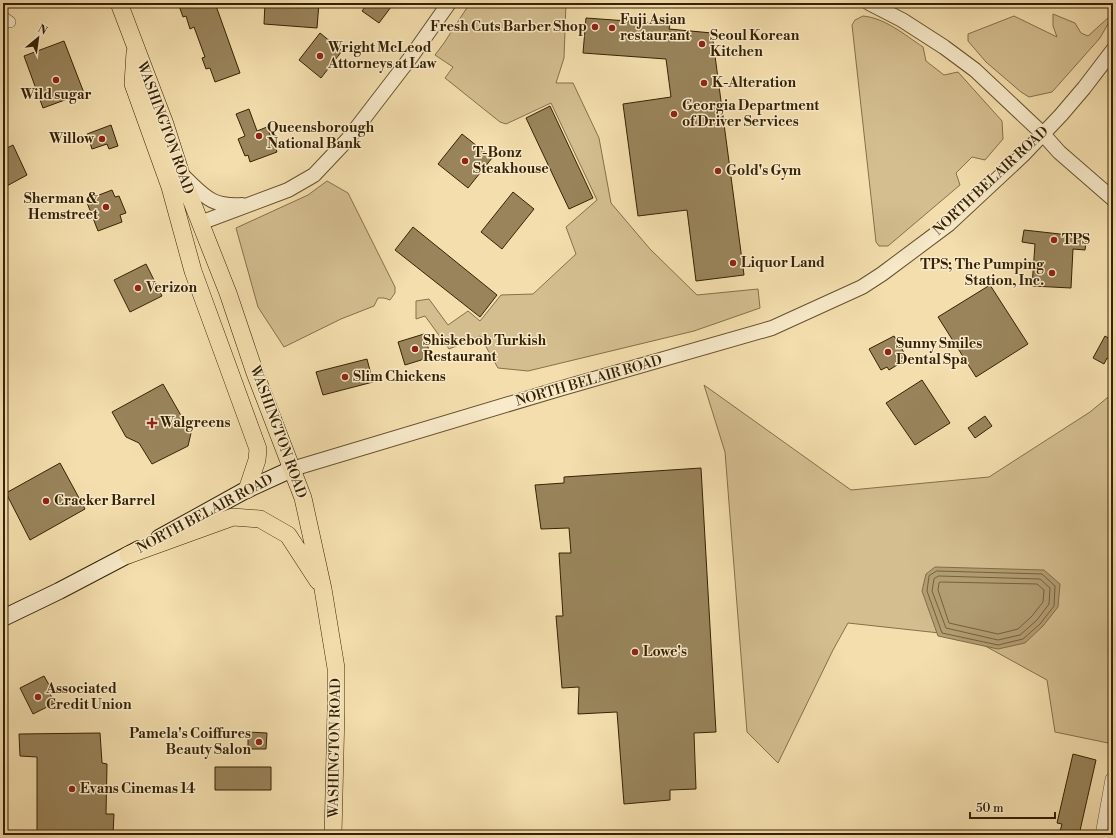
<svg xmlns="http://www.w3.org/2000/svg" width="1116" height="838" font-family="'Libre Bodoni',serif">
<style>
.green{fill:#d4be90;stroke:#85704a}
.water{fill:#b39e73;stroke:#816c46}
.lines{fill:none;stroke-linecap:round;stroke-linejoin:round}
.shore{stroke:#74603b;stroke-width:1}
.building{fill:#99845b;stroke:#362203}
.minor-casing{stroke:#66512e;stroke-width:12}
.tertiary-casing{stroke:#66512e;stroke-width:16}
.secondary-casing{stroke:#362203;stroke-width:18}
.primary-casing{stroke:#362203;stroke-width:18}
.minor{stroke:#f8eaca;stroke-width:11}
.tertiary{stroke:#f8eaca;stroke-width:14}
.secondary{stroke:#f8eaca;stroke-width:16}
.primary{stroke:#f4dead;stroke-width:17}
.poi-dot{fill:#8f2418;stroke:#f8eaca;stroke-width:1.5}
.labels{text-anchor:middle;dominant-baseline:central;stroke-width:3;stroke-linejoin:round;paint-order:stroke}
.poi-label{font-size:14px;font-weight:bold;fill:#362203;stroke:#f8eaca;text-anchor:start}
.street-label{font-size:14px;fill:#362203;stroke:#f8eaca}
</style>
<rect width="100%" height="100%" fill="#f4dead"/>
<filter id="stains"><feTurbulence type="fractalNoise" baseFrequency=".005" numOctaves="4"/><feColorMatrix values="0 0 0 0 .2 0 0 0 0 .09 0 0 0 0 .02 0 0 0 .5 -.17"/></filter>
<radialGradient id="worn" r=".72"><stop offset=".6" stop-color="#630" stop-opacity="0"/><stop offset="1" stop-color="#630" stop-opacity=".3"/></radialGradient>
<path class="green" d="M470 3H566L564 58 556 83H573L599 138 611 203 650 249 697 295 758 289 760 308 694 331 528 371 498 368 480 336 449 349 425 316 416 319V301L429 299 448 325 468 311 480 321 501 295 533 294 576 254 566 227 597 200 551 103 506 124 500 122 445 78 453 67 435 55 444 43Z
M1053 14 1075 23 1081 33 1088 36 1109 17V22L1100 38 1052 92 1029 97 1021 92 986 62 968 41V34L1014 16 1057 37 1053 26Z
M863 16C885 18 905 35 923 47L926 61 944 75 958 72 1002 121 1003 139 985 160 972 157 956 173 960 185 888 246H879L876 242 852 25 855 20Z
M327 181 348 193 395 287V293L390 300 384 298H378L374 306 341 319 284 347 258 307 236 228 308 195Z
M704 385 851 490 989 477 1090 412 1113 393V744L1055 732 1047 680 967 636 848 623 833 650 778 763 747 732 725 452Z"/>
<path class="water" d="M935 567 1044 570 1060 584 1058 607 1043 626 1025 643 998 649 938 636 922 591 926 574Z"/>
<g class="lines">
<path class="shore" d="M937 571 1042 574 1055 586 1054 606 1040 624 1023 639 998 645 942 633 927 591 929 576Z
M939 576 1040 579 1050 588 1049 604 1037 620 1020 635 998 640 946 628 932 591 934 579Z
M941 582 1037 584 1044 590 1043 602 1032 616 1018 629 998 634 949 623 938 590 939 583Z"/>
</g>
<path class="building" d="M178 3H215L240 73 215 82 210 68 206 69 202 58 205 57 194 27 190 29 186 16 183 17Z
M265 3H319L317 28 264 24Z
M368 3H394L379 23 362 11Z
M586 18 670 24 669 29 712 33 744 275 696 281 687 210 638 216 623 104 671 97 666 59 583 53Z
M320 33 342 51 321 78 299 60Z
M64 41 84 93 43 108 24 56Z
M550 106 593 198 569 209 526 118Z
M249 109 257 131 267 127 270 135 274 134 278 144H274L277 152 250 162 248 155 245 156 238 139 245 136 236 114Z
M111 125 118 146 109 149 107 144 92 149 87 134Z
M462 134 492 158 468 188 438 164Z
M13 145 27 175 3 188V150Z
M112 190 115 197 119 196 126 213 120 215 122 222 98 231 86 200Z
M513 192 534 209 502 249 481 232Z
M413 227 497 295 480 317 395 250Z
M1024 230 1087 237 1085 250 1073 249 1071 288 1032 286 1035 244 1022 242Z
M146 264 162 296 130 312 114 280Z
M990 285 1028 344 976 377 938 317Z
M424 334 431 357 405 365 398 342Z
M894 336 906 356 900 359 902 362 889 370 887 367 881 370 869 349Z
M1105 336 1113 341V362L1107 358 1104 364 1093 358Z
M367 359 373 382 323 395 316 372Z
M922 380 950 423 915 445 886 403Z
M163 384 191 433 188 446 152 464 139 443 126 437 112 412Z
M985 416 992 426 975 438 968 428Z
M60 463 85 509 30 540 6 493Z
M701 468 716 732 694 733 696 789 670 790V800L624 804 617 712 578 714 579 687 562 688 556 616H563L559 553H571L569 528 541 529 535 485 564 483V477Z
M44 676 52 690 49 692 55 703 33 714 20 688Z
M248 732 267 733 266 749H248Z
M100 733 102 763 107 764 106 814H114L113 835H37V757L20 756 19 734Z
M1073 754 1096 760 1079 835H1059L1062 824 1057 823Z
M215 767H271V790H215Z"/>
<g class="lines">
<defs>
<path id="minor" d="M3 17 10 22
M1101 835 1111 779"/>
<path id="tertiary" d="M869 3 902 20 944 47 975 70 1043 134 1059 152 1113 199
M182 175C204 195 210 207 242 205
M200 223 288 190 314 175 348 139 411 57 449 3
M292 469 559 389 772 328 862 287 882 274 949 224 1023 155 1061 115 1084 88 1113 50"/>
<path id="secondary" d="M159 538 244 491 292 469
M3 618 59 591 139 549"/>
<path id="primary" d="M119 3 165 124 181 174 228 293 255 373 303 498 323 589 336 668V711L333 835
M135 52 133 84 170 187 193 271 258 449 257 460 247 490
M128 555 233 517 260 519 288 535 318 581"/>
</defs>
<use href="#minor" class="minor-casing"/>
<use href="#tertiary" class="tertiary-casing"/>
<use href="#secondary" class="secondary-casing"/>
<use href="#primary" class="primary-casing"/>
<use href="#minor" class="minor"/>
<use href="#tertiary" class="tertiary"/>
<use href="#secondary" class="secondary"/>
<use href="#primary" class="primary"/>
</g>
<g class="poi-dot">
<circle cx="595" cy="27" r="4"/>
<circle cx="612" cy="28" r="4"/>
<circle cx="702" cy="44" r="4"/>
<circle cx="320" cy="56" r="4"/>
<circle cx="56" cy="80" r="4"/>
<circle cx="704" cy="83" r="4"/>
<circle cx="674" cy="114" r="4"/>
<circle cx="259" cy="136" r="4"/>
<circle cx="102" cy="139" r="4"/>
<circle cx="465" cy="161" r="4"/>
<circle cx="718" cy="171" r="4"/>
<circle cx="106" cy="207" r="4"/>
<circle cx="1054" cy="240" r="4"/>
<circle cx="733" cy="263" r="4"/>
<circle cx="1052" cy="273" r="4"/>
<circle cx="138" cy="288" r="4"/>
<circle cx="415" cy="349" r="4"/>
<circle cx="888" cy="352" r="4"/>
<circle cx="345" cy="377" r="4"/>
<path d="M150 417h4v4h4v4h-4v4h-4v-4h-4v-4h4z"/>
<circle cx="46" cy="501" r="4"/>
<circle cx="635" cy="652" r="4"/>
<circle cx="38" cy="697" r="4"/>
<circle cx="259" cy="742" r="4"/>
<circle cx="72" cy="789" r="4"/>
</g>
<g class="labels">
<g class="poi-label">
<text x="620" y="20">Fuji Asian<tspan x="620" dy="16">restaurant</tspan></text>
<text x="587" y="27" text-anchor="end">Fresh Cuts Barber Shop</text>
<text x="710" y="36">Seoul Korean<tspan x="710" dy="16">Kitchen</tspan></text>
<text x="328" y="48">Wright McLeod<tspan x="328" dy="16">Attorneys at Law</tspan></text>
<text x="712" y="83">K-Alteration</text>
<text x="56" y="95" text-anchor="middle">Wild sugar</text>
<text x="682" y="106">Georgia Department<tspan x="682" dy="16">of Driver Services</tspan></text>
<text x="267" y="128">Queensborough<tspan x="267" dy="16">National Bank</tspan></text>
<text x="94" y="139" text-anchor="end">Willow</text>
<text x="473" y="153">T-Bonz<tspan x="473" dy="16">Steakhouse</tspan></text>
<text x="726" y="171">Gold's Gym</text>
<text x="98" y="199" text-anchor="end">Sherman &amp;<tspan x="98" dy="16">Hemstreet</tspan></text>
<text x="1062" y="240">TPS</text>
<text x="741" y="263">Liquor Land</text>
<text x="1044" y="265" text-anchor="end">TPS; The Pumping<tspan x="1044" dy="16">Station, Inc.</tspan></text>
<text x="146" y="288">Verizon</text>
<text x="423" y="341">Shiskebob Turkish<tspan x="423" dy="16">Restaurant</tspan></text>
<text x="896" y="344">Sunny Smiles<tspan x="896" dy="16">Dental Spa</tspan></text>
<text x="353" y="377">Slim Chickens</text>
<text x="160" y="423">Walgreens</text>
<text x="54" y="501">Cracker Barrel</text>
<text x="643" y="652">Lowe's</text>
<text x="46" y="689">Associated<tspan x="46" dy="16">Credit Union</tspan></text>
<text x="251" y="734" text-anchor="end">Pamela's Coiffures<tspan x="251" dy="16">Beauty Salon</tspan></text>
<text x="80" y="789">Evans Cinemas 14</text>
</g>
<g class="street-label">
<text transform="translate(165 128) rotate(70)">WASHINGTON ROAD</text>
<text transform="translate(991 181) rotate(-43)">NORTH BELAIR ROAD</text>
<text transform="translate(589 381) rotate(-16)">NORTH BELAIR ROAD</text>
<text transform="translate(278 432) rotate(70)">WASHINGTON ROAD</text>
<text transform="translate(205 514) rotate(-28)">NORTH BELAIR ROAD</text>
<text transform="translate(335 748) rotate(-89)">WASHINGTON ROAD</text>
</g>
</g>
<rect width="1116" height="838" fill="none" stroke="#f4dead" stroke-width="16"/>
<rect x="4" y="4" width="1108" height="830" fill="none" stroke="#362203" stroke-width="2"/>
<rect x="8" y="8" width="1100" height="822" fill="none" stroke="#362203"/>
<g transform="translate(38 38) rotate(29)" stroke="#f8eaca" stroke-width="3" paint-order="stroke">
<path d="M0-3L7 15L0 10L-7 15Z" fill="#362203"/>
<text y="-6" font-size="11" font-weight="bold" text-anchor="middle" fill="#362203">N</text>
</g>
<path d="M970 812v6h85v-6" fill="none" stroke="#362203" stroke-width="2"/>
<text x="976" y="812" font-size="12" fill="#362203" stroke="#f8eaca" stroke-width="3" paint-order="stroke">50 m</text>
<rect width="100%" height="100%" filter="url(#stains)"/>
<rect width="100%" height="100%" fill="url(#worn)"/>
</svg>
